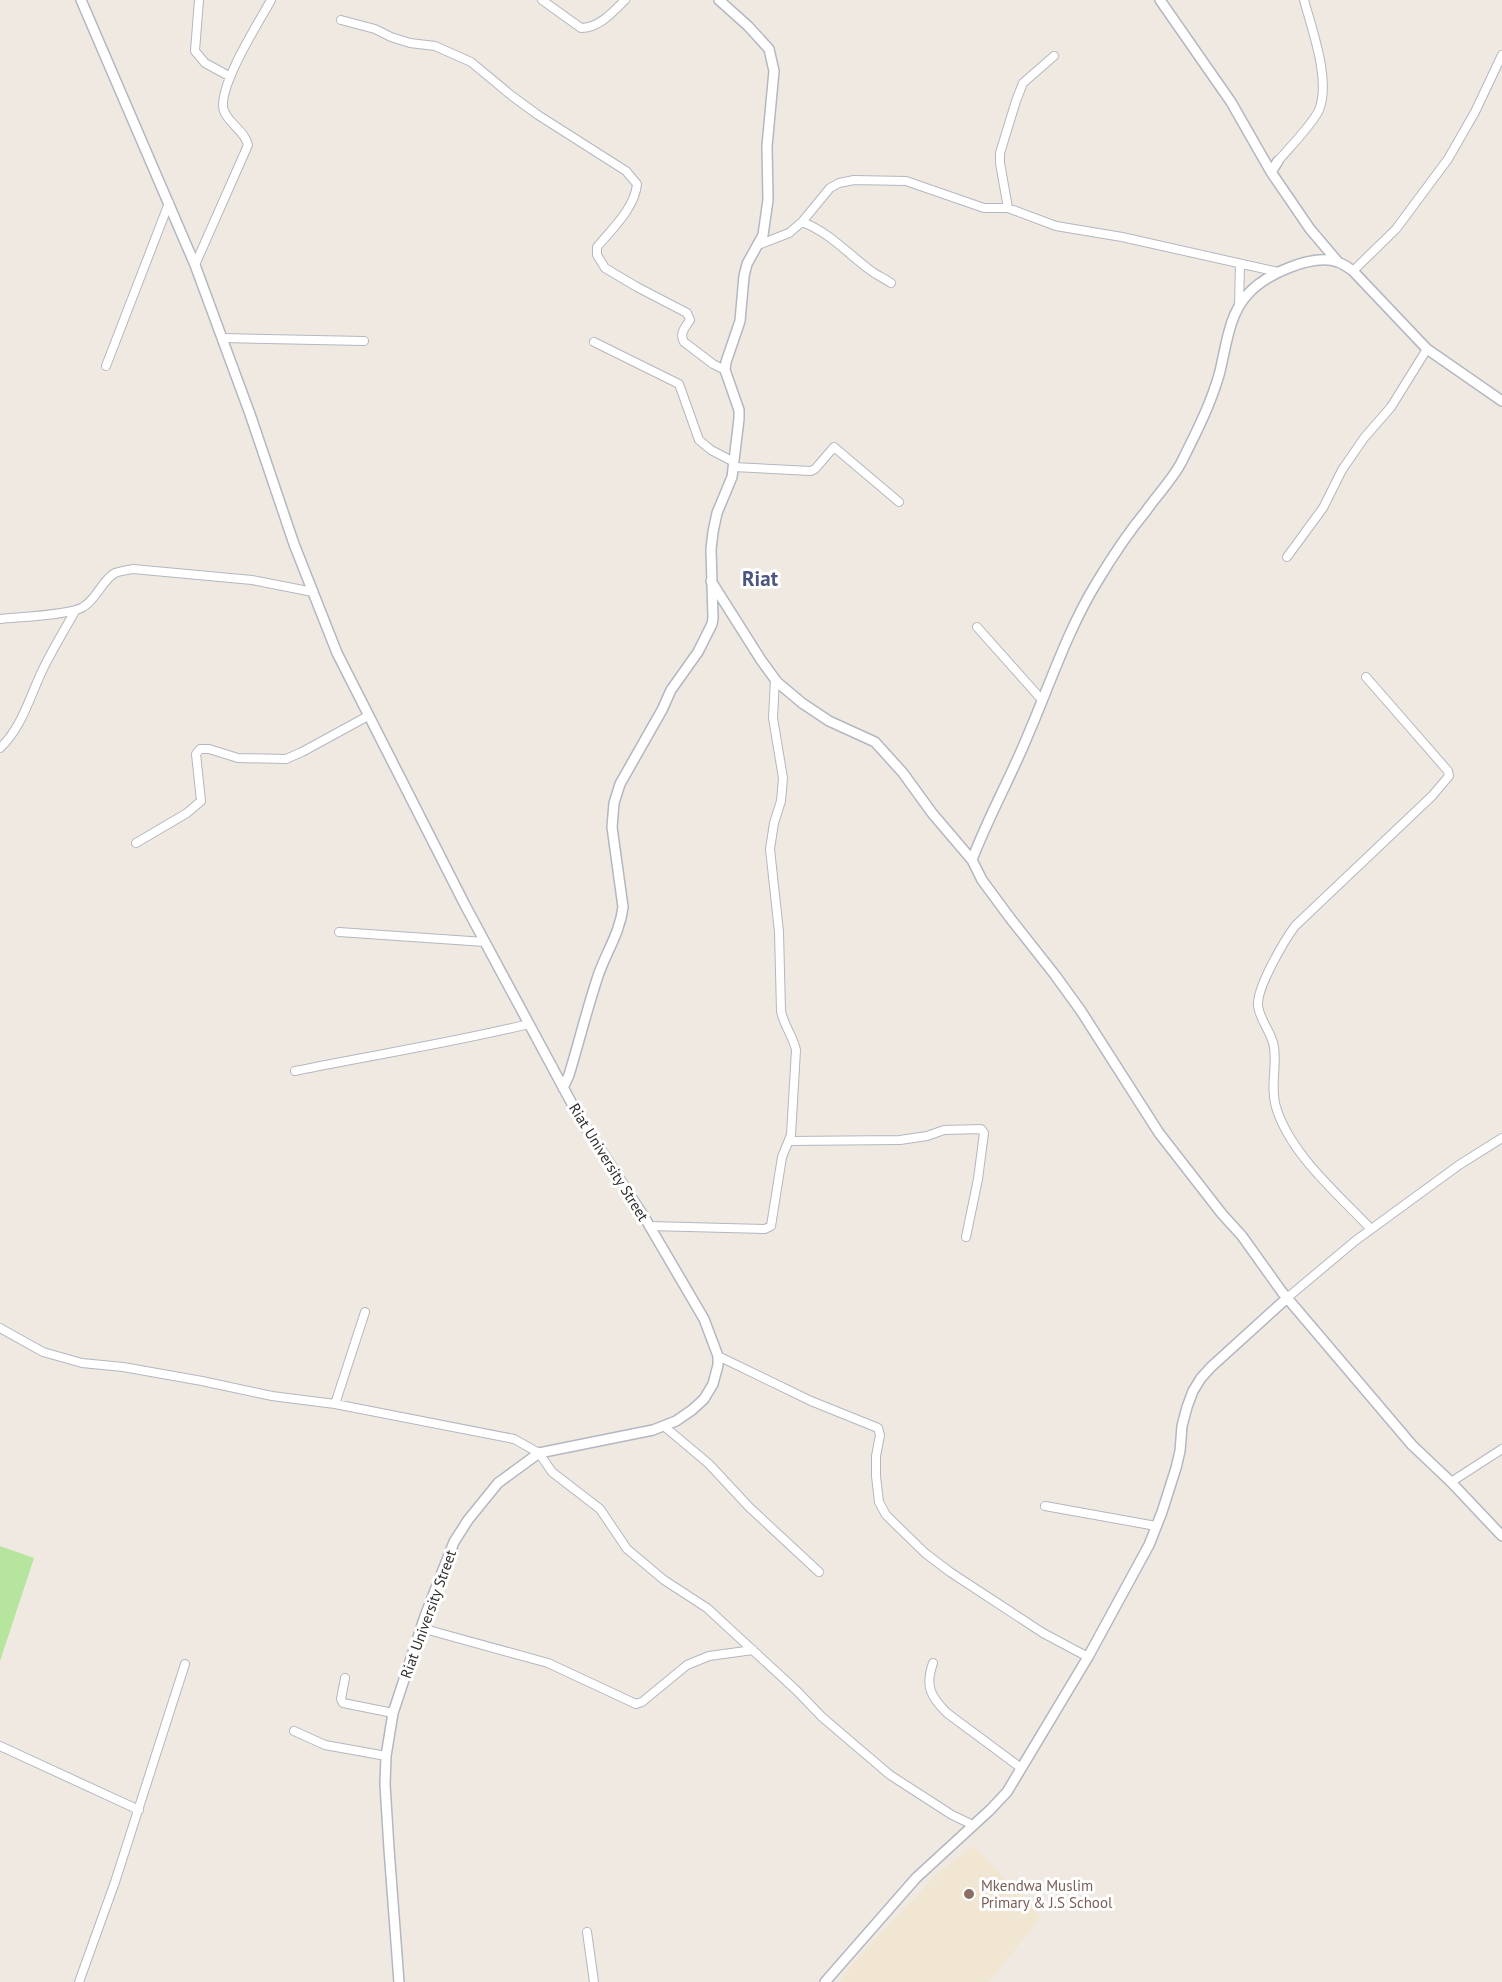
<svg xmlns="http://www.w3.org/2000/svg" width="1502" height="1982" font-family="'PT Sans',sans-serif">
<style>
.education{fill:#f0e6d1}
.green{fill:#b6e59e}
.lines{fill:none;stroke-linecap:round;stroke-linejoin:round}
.minor-casing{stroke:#b4b7c1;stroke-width:10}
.tertiary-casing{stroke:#b4b7c1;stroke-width:12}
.minor{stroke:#fff;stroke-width:8}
.tertiary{stroke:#fff;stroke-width:9}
.education-dot{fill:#8d6e63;stroke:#fff;stroke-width:2}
.labels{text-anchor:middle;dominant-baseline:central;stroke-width:6;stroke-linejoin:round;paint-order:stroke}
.street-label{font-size:15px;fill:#2e2e2e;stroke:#fff}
.education-label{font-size:15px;fill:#785e54;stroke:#fff;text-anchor:start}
.district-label{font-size:21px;font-weight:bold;fill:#4d5680;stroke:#fff}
</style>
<rect width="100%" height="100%" fill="#efe9e1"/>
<path class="education" d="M974 1846 1041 1917 989 1982H839L855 1961 939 1872Z"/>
<path class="green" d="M0 1546 34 1558 0 1661Z"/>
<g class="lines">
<defs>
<path id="minor" d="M199 0 195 51 205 63 229 76
M542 0 581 28C599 28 613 12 625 0
M341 20 375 29 391 37 410 43 435 46 471 62 512 96 538 115 626 171 637 184C635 208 611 230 597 247V255L605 268 637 287 687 313 690 320C685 328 679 333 684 342L713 364 725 370
M1278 161C1289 148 1312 125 1319 110 1331 80 1312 30 1304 0
M1008 208 1000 163V153L1016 101 1023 83 1054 56
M802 222C829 232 847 253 870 270 876 275 884 278 891 283
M758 245 789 233 802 222 830 188 839 183 854 180 906 181 984 208H1008L1056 226 1122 237 1278 272
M195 265 248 145C245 131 229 124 224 111 216 89 259 22 271 0
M1353 271 1396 229 1448 159 1475 112 1502 55
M1239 306 1240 264
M223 338 364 341
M594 342 679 384 699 440 711 450 734 462
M106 366 169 203
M733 467 811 471 815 469 834 447 899 502
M1287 557 1323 508 1342 470 1364 438 1391 407 1427 349
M0 619C18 617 71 615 83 607 97 599 102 580 115 573 120 571 127 570 133 569L252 580 313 592
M977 627 1042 700
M1366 677 1448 771 1449 776 1432 796 1295 926C1284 941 1257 987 1258 1005 1259 1020 1272 1032 1274 1047 1277 1067 1270 1087 1276 1107 1290 1154 1338 1194 1371 1229
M0 748C23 727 31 692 45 665 54 647 65 629 75 611
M136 843 187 813 201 801 196 754 200 749H209L238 758 286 759 302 752 368 716
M339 932 485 942
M295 1071C373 1055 451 1043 529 1024
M789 1141 900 1140 927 1136 944 1130 981 1129 984 1133 978 1179 966 1237
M650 1226 765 1229 771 1226 782 1157 791 1135 796 1050C793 1036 784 1026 781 1011L779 932 770 849 774 823 781 801 783 778 773 718 775 679
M1287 1298 1355 1241 1459 1165 1502 1138
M0 1328 43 1352 82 1363 123 1367 202 1381 272 1396 335 1404 514 1439 539 1453 552 1472 600 1509 627 1549 664 1580 707 1608 796 1690 822 1717 890 1775 952 1815 973 1825
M718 1356 811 1401 878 1428 880 1435 876 1456V1476L879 1502 886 1515 925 1553 950 1572 1043 1633 1088 1657
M335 1404 365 1312
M665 1427 709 1464 749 1507 819 1572
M1451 1482 1502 1449
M1045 1506 1156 1526
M421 1628 548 1663 636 1704 642 1702 687 1665 709 1656 753 1650
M933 1663C925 1686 930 1696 947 1713L1021 1768
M345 1678 341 1699 343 1703 393 1713
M294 1731 325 1745 386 1756
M0 1746 139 1810
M587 1932 594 1982
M79 1982 115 1882 185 1664"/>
<path id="tertiary" d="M81 0 195 265 250 414 294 544 337 653 465 905 578 1115 646 1220 704 1319 718 1356V1365L713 1384 704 1399 692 1410 676 1421 653 1430 539 1453 498 1483 468 1520 454 1542 425 1616 393 1713 386 1756 385 1784 389 1849 399 1982
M1160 0 1231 102 1271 172
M1278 161 1271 172 1310 229 1338 262
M711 581 761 660 777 682 802 703 829 721 875 742 903 773 932 813 972 860 982 880 1010 918 1055 975 1081 1011 1159 1133 1222 1214 1242 1236 1282 1292 1412 1445 1451 1482 1502 1536
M972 860C988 817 1011 777 1028 735 1050 684 1068 629 1097 582 1112 557 1128 533 1146 511 1157 495 1172 480 1181 463 1195 435 1210 406 1219 375 1226 349 1228 316 1247 295 1264 275 1312 253 1338 262 1343 264 1349 268 1353 271L1427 349 1502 401
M563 1088 569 1075C579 1042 587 1009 598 976 606 952 620 933 623 907L612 827 614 803 620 784 662 710 671 690 698 652 712 624 713 618 711 549 713 532 717 513 732 477 739 419V410L725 370 726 362 740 321 744 276 747 264 763 235 768 200 767 146 774 71 769 49 748 26 719 0
M825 1982 916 1878 990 1810 1007 1792 1088 1657 1149 1545 1162 1512 1176 1468 1180 1451 1182 1426 1187 1407 1193 1391 1201 1378 1211 1367 1287 1298"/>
</defs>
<use href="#minor" class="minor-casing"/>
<use href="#tertiary" class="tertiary-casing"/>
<use href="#minor" class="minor"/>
<use href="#tertiary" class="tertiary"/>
</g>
<circle class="education-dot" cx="969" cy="1894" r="6"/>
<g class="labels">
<g class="street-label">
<text transform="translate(609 1162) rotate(58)">Riat University Street</text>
<text transform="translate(428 1614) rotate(-70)">Riat University Street</text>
</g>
<g class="education-label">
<text x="981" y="1885">Mkendwa Muslim<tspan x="981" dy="17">Primary &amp; J.S School</tspan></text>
</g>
<g class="district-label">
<text x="760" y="578">Riat</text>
</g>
</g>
</svg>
